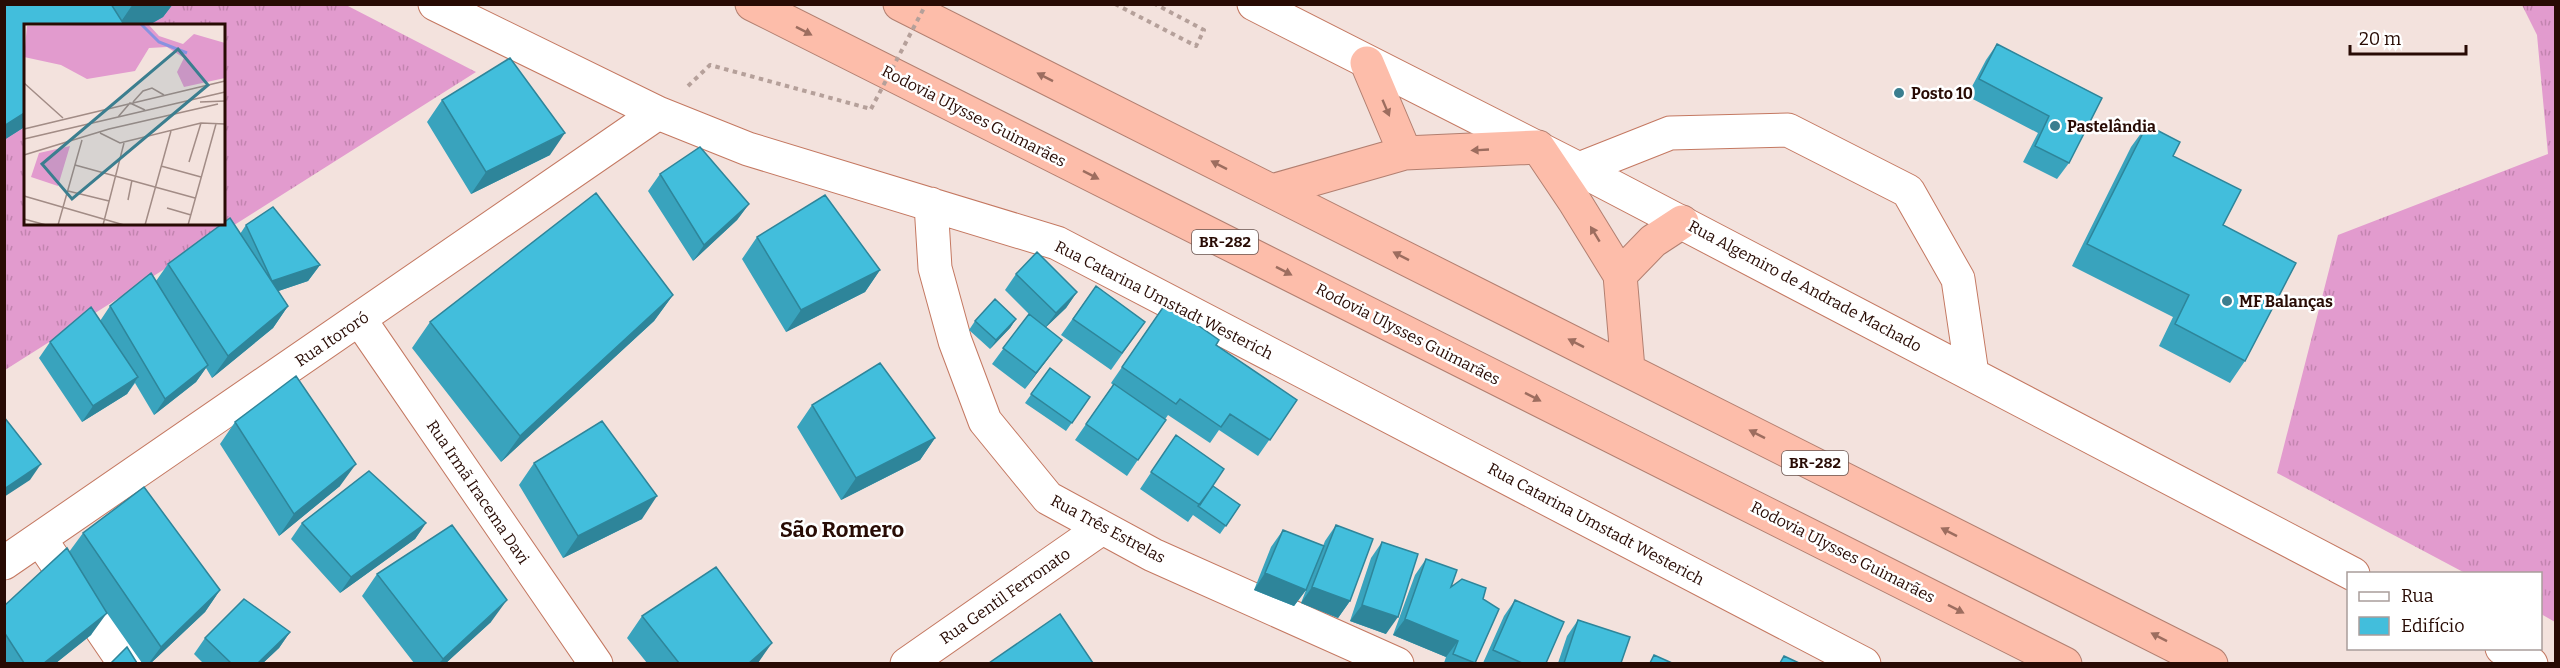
<svg xmlns="http://www.w3.org/2000/svg" width="2560" height="668" font-family="Bitter,serif">
<style>
.grass{fill:url(#grass-tufts);fill-rule:evenodd}
.lines{fill:none;stroke-linecap:round;stroke-linejoin:round}
.minor-casing{stroke:#c47861;stroke-width:35}
.highway-casing{stroke:#b27f70;stroke-width:35}
.path{stroke:#b5a09a;stroke-width:4;stroke-dasharray:4.5 4.5;stroke-linecap:butt}
.minor{stroke:#fff;stroke-width:33}
.highway{stroke:#fdbdaa;stroke-width:33}
.path-bridge{stroke:#b5a09a;stroke-width:4;stroke-dasharray:4.5 4.5;stroke-linecap:butt}
.wall{fill:#39a3bd}
.shaded-wall{fill:#2e859a}
.building{fill:#42bedc;stroke:#2e859a;stroke-width:1.5}
.oneway{fill:#9d6d5f}
.poi-dot{fill:#3b7e8f;stroke:#fff;stroke-width:2}
.labels{text-anchor:middle;dominant-baseline:central;stroke-width:5;stroke-linejoin:round;paint-order:stroke}
.shield{fill:#fff;stroke:#68544f;stroke-width:1.5}
.shield-label{font-size:15px;font-weight:bold;fill:#280b04}
.poi-label{font-size:16px;font-weight:bold;fill:#280b04;stroke:#fff;text-anchor:start}
.street-label{font-size:16px;fill:#280b04;stroke:#fff}
.district-label{font-size:22px;font-weight:bold;fill:#280b04;stroke:#fff}
.inset-river{fill:none;stroke:#8892e0;stroke-width:3}
.inset-road{fill:none;stroke:#a28c86;stroke-width:1.5}
.view{fill:#3b7e8f;fill-opacity:0.15;stroke:#3b7e8f;stroke-width:3}
.inset-edge{fill:none;stroke:#280b04;stroke-width:3}
</style>
<defs>
<pattern id="grass-tufts" width="24" height="20" patternUnits="userSpaceOnUse" patternTransform="scale(1.5)"><rect width="24" height="20" fill="#e29bce"/><path d="M3 7l-1-3M5 7V3M7 7l1-3M15 17l-1-3M17 17v-4M19 17l1-3" fill="none" stroke="#c284af"/></pattern>
</defs>
<rect width="100%" height="100%" fill="#f3e2dd"/>
<path class="grass" d="M5 5H346L476 72 5 370ZM26 26H224V224H26Z
M2522 5H2555V622L2541 614 2540 574 2465 573 2277 473 2338 235 2548 154 2537 35Z"/>
<g class="lines">
<defs>
<path id="minor" d="M435 4 658 113 748 149 1057 243 1864 664
M1254 4 1579 169 2353 574
M1579 169 1670 133 1788 130 1908 191 1958 279 1972 374
M931 204 935 268 955 341 985 421 1048 498 1153 555 1397 664
M360 320 596 664
M40 539 125 664
M4 563 658 113
M2502 648 2531 664
M907 664 1102 528"/>
<path id="highway" d="M752 4 2065 664
M900 4 2211 664
M1367 63 1405 153
M1272 191 1405 153 1538 147 1575 202 1620 275 1628 369
M1620 275 1653 241 1682 222"/>
</defs>
<use href="#minor" class="minor-casing"/>
<use href="#highway" class="highway-casing"/>
<path class="path" d="M1115 4 1196 46 1204 30 1155 4
M688 86 710 65 871 109"/>
<use href="#minor" class="minor"/>
<use href="#highway" class="highway"/>
<path class="path-bridge" d="M871 109 926 4"/>
</g>
<path class="wall" d="M4 4H173L163 17 149 25 26 26V126L4 140Z
M1997 44 2102 98 2069 163 2057 179 2023 162 2038 133 1967 96 1986 60Z
M442 100 550 155 471 194 427 122Z
M2147 125 2173 156 2223 225 2245 361 2230 383 2159 346 2173 317 2072 266 2131 147Z
M660 174 749 204 737 220 693 261 648 191Z
M246 225 320 265 308 281 278 291 288 306 273 328 212 378 206 368 196 382 154 415 135 383 127 394 82 422 39 358 50 342 100 321 110 306 156 281 168 264 240 234Z
M757 237 880 270 865 292 786 332 742 259Z
M1016 274 1077 292 1066 308 1046 327 1050 356 1025 389 992 364 1029 314 1005 290Z
M1096 286 1145 322 1111 370 1061 335Z
M673 295 654 321 501 462 412 348 430 322Z
M1166 303 1216 345 1297 400 1258 456 1219 430 1210 443 1168 415 1127 476 1075 440 1113 385 1111 383Z
M1016 319 1010 328 990 349 969 330 975 321Z
M1050 368 1090 397 1066 431 1025 403Z
M812 405 935 438 920 460 841 500 797 427Z
M235 422 340 486 279 536 220 444Z
M1176 435 1213 486 1240 505 1220 534 1193 515 1188 522 1140 489Z
M534 463 642 519 563 558 519 485Z
M302 523H426L415 539 340 593 291 539Z
M1336 525 1350 601 1338 618 1301 603 1313 572 1306 590 1294 606 1254 590 1271 547 1283 530 1323 546 1325 541Z
M83 533 220 590 205 612 151 663H142L102 606 91 635 56 663H4V606L69 552Z
M1382 542 1386 634 1350 621 1371 558Z
M1426 559 1451 587 1483 599 1475 663H1444L1446 657 1393 635 1415 575Z
M377 574 491 622 446 663H414L362 596Z
M1515 600 1546 663H1483L1504 616Z
M642 616 758 663H647L627 638Z
M1578 620 1621 663H1558L1567 636Z
M290 632 279 648 263 663H203L194 654 205 638Z"/>
<path class="shaded-wall" d="M133 4H173L163 17 149 25 118 26Z
M26 112V126L4 140V126Z
M565 133 550 155 471 194 486 172Z
M749 204 737 220 693 261 704 245Z
M320 265 308 281 261 297 272 281Z
M880 270 865 292 786 332 801 310Z
M1077 292 1066 308 1044 329 1056 313Z
M673 295 654 321 501 462 520 436Z
M288 306 273 328 212 378 228 356Z
M1016 319 1010 328 990 349 996 340Z
M1062 340 1050 356 1025 389 1036 373Z
M208 365 196 382 154 415 165 399Z
M138 377 127 394 82 422 93 406Z
M935 438 920 460 841 500 856 478Z
M41 464 30 480 4 497V489Z
M356 464 340 486 279 536 294 514Z
M657 496 642 519 563 558 578 536Z
M426 523 415 539 340 593 351 577Z
M1265 573 1306 590 1294 606 1254 590Z
M1312 587 1350 601 1338 618 1301 603Z
M220 590 205 612 151 663H149L161 647Z
M507 600 491 622 446 663H439L443 659Z
M1362 605 1398 617 1386 634 1350 621Z
M107 613 91 635 56 663H44Z
M1405 619 1458 641 1446 657 1393 635Z
M290 632 279 648 263 663H258Z
M772 643 758 663H749Z"/>
<path class="building" d="M4 4H111L125 26H26V112L4 126Z
M136 4H157L148 6Z
M1997 44 2102 98 2069 163 2035 146 2049 116 1979 79Z
M510 58 565 133 486 172 442 100Z
M2147 125 2180 142 2173 156 2241 190 2223 225 2296 263 2245 361 2175 324 2189 295 2087 244Z
M700 147 749 204 704 245 660 174Z
M596 193 673 295 520 436 430 322Z
M825 195 880 270 801 310 757 237Z
M273 207 320 265 272 281 246 225Z
M230 218 288 306 228 356 168 264Z
M1037 252 1077 292 1056 313 1016 274Z
M151 273 208 365 165 399 110 306Z
M1096 286 1145 322 1122 353 1073 319Z
M995 299 1016 319 996 340 975 321Z
M1166 303 1219 340 1216 345 1297 400 1270 440 1230 414 1221 427 1180 399 1176 404 1122 367Z
M91 307 138 377 93 406 50 342Z
M1029 314 1062 340 1036 373 1003 348Z
M880 363 935 438 856 478 812 405Z
M1050 368 1090 397 1072 423 1031 394Z
M296 376 356 464 294 514 235 422Z
M1114 384 1166 420 1138 460 1086 424Z
M4 417 41 464 4 489Z
M602 421 657 496 578 536 534 463Z
M1176 435 1224 469 1200 505 1151 472Z
M369 471 426 523 351 577 302 523Z
M1213 486 1240 505 1226 526 1198 506Z
M144 487 220 590 161 647 83 533Z
M452 525 507 600 443 659 377 574Z
M1336 525 1373 539 1350 601 1312 587Z
M1283 530 1324 546 1306 590 1265 573Z
M1382 542 1418 554 1398 617 1362 605Z
M67 548 107 613 44 663H24L4 632V606Z
M1426 559 1457 570 1451 587 1462 579 1486 588 1483 599 1499 609 1475 663 1453 654 1458 641 1405 619Z
M716 567 772 643 749 663H679L642 616Z
M244 599 290 632 258 663H231L205 638Z
M1515 600 1564 622 1546 663H1522L1493 650Z
M1060 614 1093 663H989Z
M1578 620 1630 637 1621 663H1564Z
M127 647 137 663H111Z
M1654 655 1672 663H1650Z
M1784 656 1799 663H1780Z"/>
<defs><path id="oneway-solid" d="M-6-.8H1V-3.2L6.5 0L1 3.2V.8H-6Z" transform="scale(1.5)"/></defs>
<g class="oneway">
<use href="#oneway-solid" transform="translate(804 31) rotate(27)"/>
<use href="#oneway-solid" transform="translate(1045 77) rotate(-153)"/>
<use href="#oneway-solid" transform="translate(1386 108) rotate(67)"/>
<use href="#oneway-solid" transform="translate(1480 150) rotate(177)"/>
<use href="#oneway-solid" transform="translate(1219 165) rotate(-153)"/>
<use href="#oneway-solid" transform="translate(1091 175) rotate(27)"/>
<use href="#oneway-solid" transform="translate(1595 234) rotate(-121)"/>
<use href="#oneway-solid" transform="translate(1401 256) rotate(-153)"/>
<use href="#oneway-solid" transform="translate(1284 271) rotate(27)"/>
<use href="#oneway-solid" transform="translate(1576 343) rotate(-153)"/>
<use href="#oneway-solid" transform="translate(1533 397) rotate(27)"/>
<use href="#oneway-solid" transform="translate(1757 434) rotate(-153)"/>
<use href="#oneway-solid" transform="translate(1949 532) rotate(-153)"/>
<use href="#oneway-solid" transform="translate(1956 609) rotate(27)"/>
<use href="#oneway-solid" transform="translate(2159 637) rotate(-153)"/>
</g>
<g class="poi-dot">
<circle cx="1899" cy="93" r="6"/>
<circle cx="2055" cy="126" r="6"/>
<circle cx="2227" cy="301" r="6"/>
</g>
<g class="labels">
<g class="shield">
<rect x="1192" y="230" width="66" height="24" rx="4.5"/>
<rect x="1782" y="451" width="66" height="24" rx="4.5"/>
</g>
<g class="shield-label">
<text x="1225" y="242">BR-282</text>
<text x="1815" y="463">BR-282</text>
</g>
<g class="poi-label">
<text x="1911" y="93">Posto 10</text>
<text x="2067" y="126">Pastelândia</text>
<text x="2239" y="301">MF Balanças</text>
</g>
<g class="street-label">
<text transform="translate(974 116) rotate(27)">Rodovia Ulysses Guimarães</text>
<text transform="translate(1805 286) rotate(28)">Rua Algemiro de Andrade Machado</text>
<text transform="translate(1164 300) rotate(27)">Rua Catarina Umstadt Westerich</text>
<text transform="translate(1408 334) rotate(27)">Rodovia Ulysses Guimarães</text>
<text transform="translate(332 339) rotate(-34)">Rua Itororó</text>
<text transform="translate(478 492) rotate(56)">Rua Irmã Iracema Davi</text>
<text transform="translate(1596 524) rotate(28)">Rua Catarina Umstadt Westerich</text>
<text transform="translate(1108 529) rotate(28)">Rua Três Estrelas</text>
<text transform="translate(1843 552) rotate(27)">Rodovia Ulysses Guimarães</text>
<text transform="translate(1005 596) rotate(-35)">Rua Gentil Ferronato</text>
</g>
<g class="district-label">
<text x="842" y="529">São Romero</text>
</g>
</g>
<g transform="translate(24 24)">
<rect width="201" height="201" fill="#f3e2dd"/>
<path d="M124 0 135 12 159 20 170 10 201 19V54L160 63 153 48 160 34 143 23 125 24 111 47 63 55 37 41 0 33 3 2ZM46 122 34 162 7 153 15 129Z" fill="#e29bce"/>
<path class="inset-river" d="M117 0 135 18 163 29"/>
<path class="inset-road" d="M0 59 39 94M109 78 119 67 128 64 140 71M176 78 201 77M94 93 106 79 121 86M0 105 201 57M76 109 96 119 177 99 201 100M0 115 201 68M0 131 85 105 194 80M165 138 177 99M51 141 171 174M137 142 177 153M44 167 85 177M0 172 100 201M104 176 108 156M143 184 167 191M0 195 22 201M34 201 58 116M79 201 100 119M121 201 147 107M164 201 192 100"/>
<path class="view" d="M154 25 184 61 48 175 18 140Z"/>
<rect width="201" height="201" class="inset-edge"/>
</g>
<rect width="2560" height="668" fill="none" stroke="#280b04" stroke-width="12"/>
<rect x="2347" y="572" width="195" height="78" fill="#ffffff" stroke="#a99d9b" stroke-width="1.5"/>
<rect x="2359" y="592" width="30" height="9" fill="#ffffff" stroke="#a99d9b" stroke-width="1.5"/>
<text x="2401" y="602" font-size="18" fill="#280b04">Rua</text>
<rect x="2359" y="617" width="30" height="18" fill="#42bedc" stroke="#a99d9b" stroke-width="1.5"/>
<text x="2401" y="632" font-size="18" fill="#280b04">Edifício</text>
<path d="M2350 45v9h116v-9" fill="none" stroke="#280b04" stroke-width="3"/>
<text x="2359" y="45" font-size="18" fill="#280b04" stroke="#ffffff" stroke-width="4.5" paint-order="stroke">20 m</text>
</svg>
